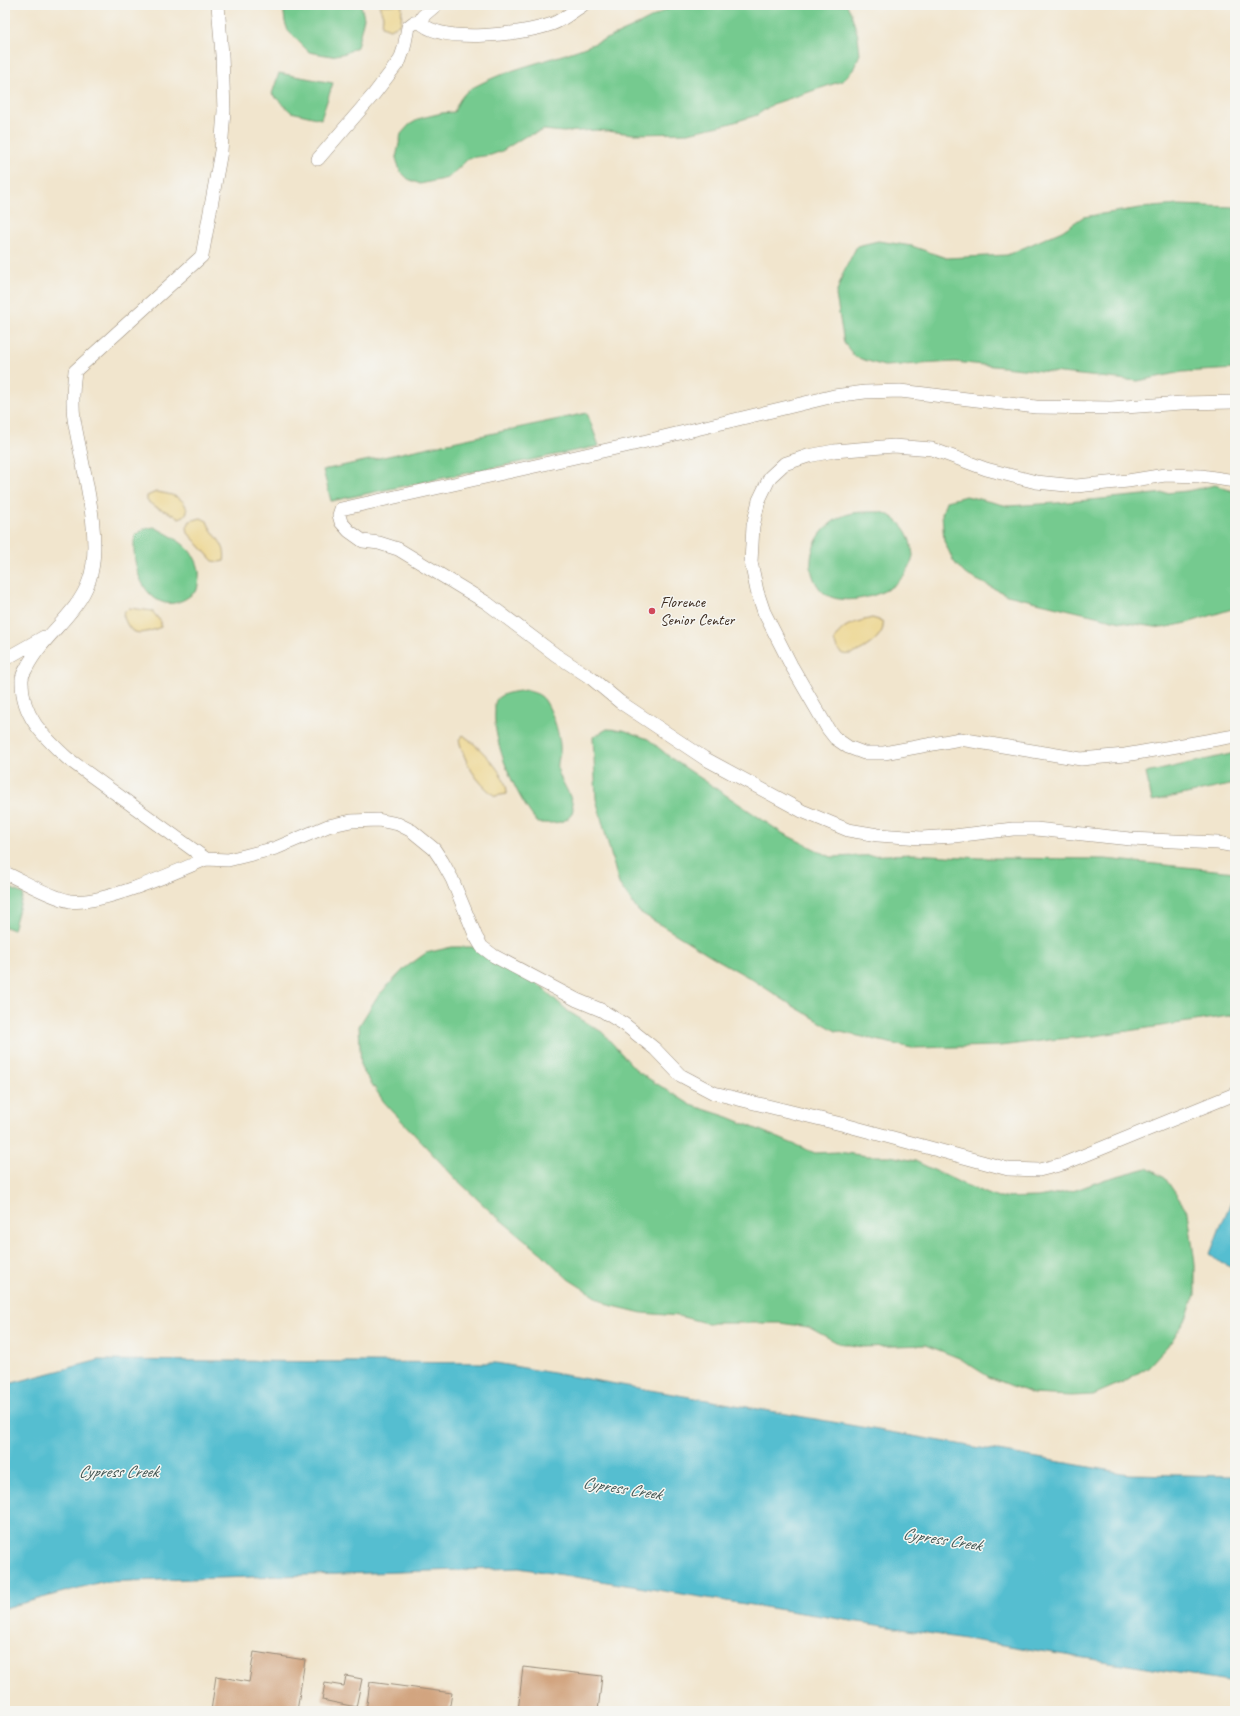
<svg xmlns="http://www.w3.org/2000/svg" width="1240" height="1716" font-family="Caveat,sans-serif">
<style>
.green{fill:#74ca8f;stroke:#587a56}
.sand{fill:#eeda9e;stroke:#94825e}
.water{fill:#54bed0;stroke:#487477}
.building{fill:#d2a47f}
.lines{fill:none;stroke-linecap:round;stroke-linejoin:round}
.service-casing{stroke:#968876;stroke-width:14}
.service{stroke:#fff;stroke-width:13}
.poi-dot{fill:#d1495b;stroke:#f6f6f2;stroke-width:1.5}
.labels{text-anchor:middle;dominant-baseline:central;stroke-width:3;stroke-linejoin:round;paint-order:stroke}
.poi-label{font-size:16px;fill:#3b2a1e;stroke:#f6f6f2;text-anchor:start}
.water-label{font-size:17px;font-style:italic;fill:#425653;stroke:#f6f6f2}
</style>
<rect width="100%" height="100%" fill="#f6f6f2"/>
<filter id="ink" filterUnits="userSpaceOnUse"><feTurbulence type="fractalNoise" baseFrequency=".025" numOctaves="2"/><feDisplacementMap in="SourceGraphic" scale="8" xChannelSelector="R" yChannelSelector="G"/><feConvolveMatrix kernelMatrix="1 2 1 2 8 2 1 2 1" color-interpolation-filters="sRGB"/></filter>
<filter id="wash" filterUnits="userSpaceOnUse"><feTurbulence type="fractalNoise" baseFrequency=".012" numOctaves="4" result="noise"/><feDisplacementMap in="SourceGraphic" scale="16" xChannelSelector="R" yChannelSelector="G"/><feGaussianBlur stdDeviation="0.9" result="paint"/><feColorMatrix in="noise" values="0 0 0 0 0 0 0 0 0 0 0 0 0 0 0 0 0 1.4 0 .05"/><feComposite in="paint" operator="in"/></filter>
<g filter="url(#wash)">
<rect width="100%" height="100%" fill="#f1e5cd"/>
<path class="green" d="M283 5H361L364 18 357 47 346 53 331 56 309 52 288 31 285 22Z
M674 5H847L851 13 858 36 860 54 853 70 842 81 773 104 757 115 728 124 688 133 634 134 597 130 563 132 544 130 524 137 502 151 491 155 469 158 448 178 420 184 408 179 400 171 396 158 401 134 409 125 421 118 442 113 454 112C458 102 463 92 474 87 507 69 545 62 580 49 613 37 644 23 674 5Z
M279 73 333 83 321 119 291 112 272 94Z
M1178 205 1235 207V369L1182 372 1138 381 955 362 884 366 855 357 844 343 836 295 843 273 857 246 878 241 912 246 946 258 1007 255 1062 231 1083 217 1140 208Z
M587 413 599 446 331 501 323 470Z
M1215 485 1235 492V608L1187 623 1162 628 1121 622 1007 595 965 574 954 562 944 541 942 514 946 501 966 496 1008 506 1057 503 1187 491Z
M882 512C895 517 906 527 910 541 911 546 913 552 913 556 911 570 899 583 888 589 871 599 834 607 820 589 800 564 815 528 843 516 855 511 869 512 882 512Z
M154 527C172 536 196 548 199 571 200 577 198 584 197 590 156 629 128 574 135 535L144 529Z
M525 690C531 692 538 693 542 697 551 705 562 740 560 752 559 759 557 763 558 770 561 783 577 802 572 813 567 825 548 823 538 823 517 799 492 743 495 711 495 706 494 700 499 697 506 692 517 692 525 690Z
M607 729 623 730 648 739 671 758 782 833 831 857 914 854 980 858 1105 859 1235 872V1015L1094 1036 1049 1040 1000 1046 912 1048 836 1031 793 1006 750 978 718 960 638 911 619 884 596 799 593 737Z
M1235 753V784L1152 801 1146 773Z
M5 886 23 894 13 930 5 927Z
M452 947H482L526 973 569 1012 602 1032 638 1072 691 1105 728 1117 815 1153 838 1152 868 1156H890L915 1161 963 1184 998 1198 1038 1197 1076 1190 1106 1179 1147 1168 1165 1178 1188 1212 1195 1264V1295L1185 1320 1171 1342 1148 1367 1123 1382 1093 1395 1071 1396 1033 1394 989 1377 959 1358 926 1345 862 1347 838 1343 808 1327 780 1323H706L679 1316 642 1313 609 1305 568 1279 541 1253 491 1212 455 1178 384 1102 361 1068 359 1026 377 997 405 968 426 953Z"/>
<path class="sand" d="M379 5H402L401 24 390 29 382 26 383 16Z
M156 492C169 494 186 496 187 512L184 516 179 518C169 511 156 509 147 501V496Z
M201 518 207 521C212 536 228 544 224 561L219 562 213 561 188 533 187 527 190 521Z
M129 608 152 611 161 622V627C141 635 130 638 123 614Z
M872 618 882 621C890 634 856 658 843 654 838 652 836 646 834 641 842 623 855 623 872 618Z
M463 735C478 746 508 774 507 794L495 796C476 782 465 763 459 740Z"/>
<path class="water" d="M1235 1193V1269L1221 1263 1210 1254 1219 1230Z
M99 1360 496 1363 1129 1474 1235 1476V1682L519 1568 101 1582 5 1608V1385Z"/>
<g id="blocks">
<path class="building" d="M254 1652 305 1660 297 1711H211L216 1676 249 1682Z
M523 1667 602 1676 598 1711H518Z
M346 1676 362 1679 356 1707 322 1700 325 1683 344 1686Z
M370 1682 452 1693 449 1711H366Z"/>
</g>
</g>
<g filter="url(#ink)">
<use href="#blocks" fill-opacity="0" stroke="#968876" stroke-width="1"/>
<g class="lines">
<defs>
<path id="service" d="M218 5 222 55 224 111 221 151 202 256 75 371C73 387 72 403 74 419 81 463 104 538 89 581 77 615 42 636 26 669 24 672 22 676 22 680 21 715 43 736 67 758L206 859 228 860 276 848 328 826 351 821 378 820 398 824 412 831 434 849 442 861 452 879 476 937 482 947 494 956 577 1000 601 1010 624 1024 655 1049 680 1075 714 1093 845 1125 1008 1169 1039 1170 1063 1164 1235 1094
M436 5 423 16 420 22C442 45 524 34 552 24 563 20 573 11 583 5
M318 159 374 94 400 60 404 48 408 27 413 23 420 22
M1235 402 1182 403 1111 408 1036 407 900 391 865 392 834 396 634 444 341 509 339 515 341 522 349 531 363 541 379 543 398 549 487 603 556 655 591 678 620 702 704 758 802 811 848 830 878 835 921 838 954 836 1013 829H1036L1130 839 1218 843 1235 846
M1235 481 1201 476 1165 475 1128 481 1076 486 1036 482 986 469 932 449 894 446 834 451 808 456 784 464 770 477 759 500 753 526 751 562 757 591 764 612 791 665 828 729 835 738 848 747 864 753H884L960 739 1081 759 1125 755 1235 736
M5 659 44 637
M5 873C26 882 47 896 70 901 100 906 176 872 206 859"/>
</defs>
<use href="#service" class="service-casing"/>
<use href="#service" class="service"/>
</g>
</g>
<circle class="poi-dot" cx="652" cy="611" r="4"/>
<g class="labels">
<g class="poi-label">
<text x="660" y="602">Florence<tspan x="660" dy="18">Senior Center</tspan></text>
</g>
<g class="water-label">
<text x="118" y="1471">Cypress Creek</text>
<text transform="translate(622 1488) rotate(9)">Cypress Creek</text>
<text transform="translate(942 1539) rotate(9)">Cypress Creek</text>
</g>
</g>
<rect width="1240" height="1716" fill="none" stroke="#f6f6f2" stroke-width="20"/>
</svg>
